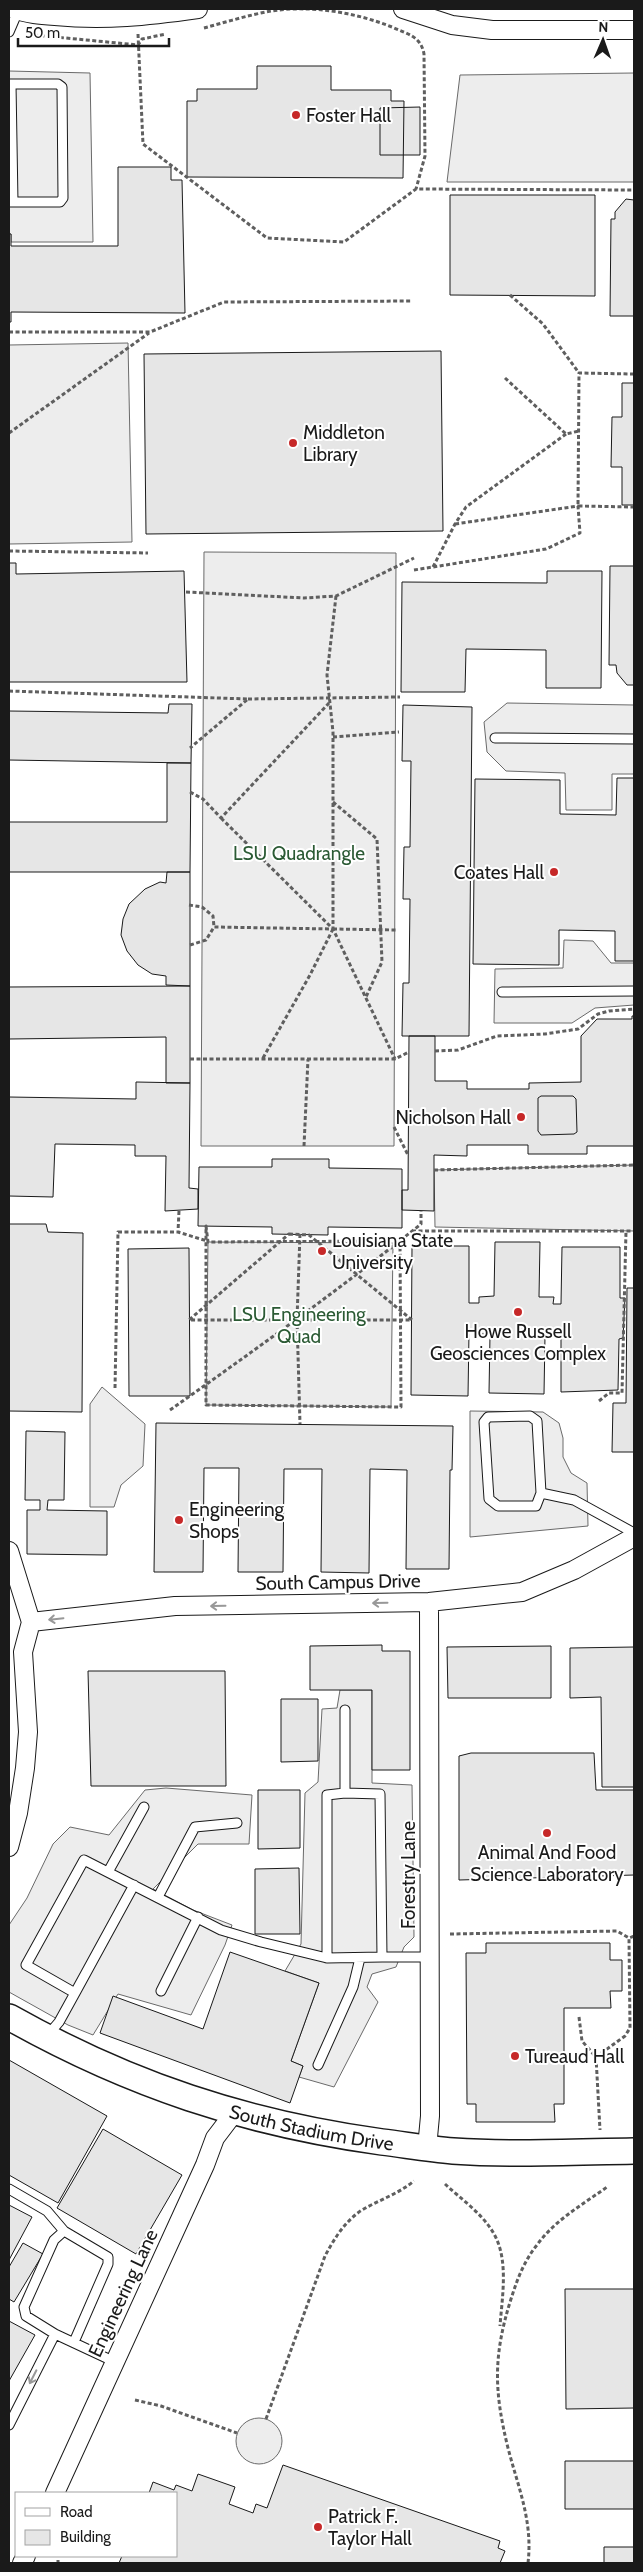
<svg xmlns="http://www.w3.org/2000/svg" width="643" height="2572" font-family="Cabin,sans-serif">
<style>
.built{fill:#ededed;stroke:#6a6a6a}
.building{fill:#e6e6e6;stroke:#1a1a1a}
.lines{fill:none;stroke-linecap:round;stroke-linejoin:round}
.lane-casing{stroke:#1a1a1a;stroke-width:11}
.street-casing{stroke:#1a1a1a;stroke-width:20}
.secondary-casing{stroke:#1a1a1a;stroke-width:28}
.path{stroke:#5f5f5f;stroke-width:3;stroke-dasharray:4 2.5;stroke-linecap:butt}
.lane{stroke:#fff;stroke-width:9}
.street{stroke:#fff;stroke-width:18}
.secondary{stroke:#fff;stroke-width:25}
.oneway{stroke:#989898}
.poi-dot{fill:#c62828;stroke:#fff;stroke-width:2}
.labels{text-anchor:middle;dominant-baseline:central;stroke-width:4;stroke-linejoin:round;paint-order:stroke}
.poi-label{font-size:19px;fill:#1a1a1a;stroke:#fff;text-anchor:start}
.park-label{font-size:19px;fill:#2b5a34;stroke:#fff}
.street-label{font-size:19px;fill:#1a1a1a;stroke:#fff}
</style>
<rect width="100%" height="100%" fill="#fff"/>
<path class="built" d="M9 71 90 73 93 242H11V234H9Z
M634 73V182H447L460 75Z
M128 343 132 542 9 544V345Z
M204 552 396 553 394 1146H201Z
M507 703 634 705V774H612V810H566L565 773 506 771 487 752 484 722Z
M564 940 593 941 611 963H634V1005L595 1008 572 1023H494L495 969 563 968Z
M634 1165V1231L435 1227 434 1170Z
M208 1242 393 1243 391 1407 206 1405Z
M102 1387 145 1424 143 1466 121 1485 114 1507H90V1404Z
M470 1411 543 1412 559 1423 563 1438V1457L571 1473 587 1483 588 1526 470 1537Z
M340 1690H372V1783L412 1785 414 1937 404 1947 396 1967 372 1974 367 1987 378 2002 334 2087 299 2077 303 2066 291 2061 319 1983 285 1971 301 1944 305 1793 318 1782 322 1709 337 1708Z
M166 1788 252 1795 249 1844H198L153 1889 193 1910 232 1925 225 1945 191 2015 118 1994 93 2035 68 2025 9 1992V1925L27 1898 53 1844 70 1827 109 1835 145 1790Z
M236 2441a23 23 0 1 1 46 0a23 23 0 1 1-46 0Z"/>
<path class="building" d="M257 66H331V90H391V101H404L403 178 187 177V101H197V89H257Z
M420 107V155H380V108Z
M118 167H171V180H182L185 313 11 312V322H9V234H11V246H118Z
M450 195H595V296L450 295Z
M626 199 634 200V316H610L611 219H615V212Z
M441 351 443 531 146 534 144 354Z
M622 383H634V505H622V467H611L612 417H622Z
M9 563H16V574L184 571 187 682H9Z
M610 566H634V685H627L617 673 616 665H609Z
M547 571H602L601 688H546V650L466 649 465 692H401L402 582 547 583Z
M169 704H192L191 763 9 760V711L168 713Z
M403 705 472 707 469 1036H402L403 983H409L410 899H403L404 847H410L411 761H402Z
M167 763H191L190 872H9V822H167Z
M617 778H634V961H615V931L559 930V965L473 964 475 779 560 780V814L616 815Z
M167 872H190V986L166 985V976L152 974 138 965 127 951 121 935 123 919 129 904 145 889 160 882 166 883Z
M190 986V1083H166V1037L9 1039V987Z
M632 1016H634V1154V1146H587V1154H528V1145H467V1156L434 1155V1211L402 1210V1190H408L409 1036H435V1081H467V1089H529V1083L581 1082V1036L597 1019H632Z
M136 1082 190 1083 189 1188 198 1189V1209L165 1211 166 1156H135V1145L55 1144 53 1197 9 1196V1097L136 1099Z
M541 1096H573L576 1099 577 1132 574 1134 541 1135 538 1131V1098Z
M272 1159H329V1168L402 1169V1228L328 1227V1235L272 1234V1227L198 1226 199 1167H272Z
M9 1224H46L48 1232 83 1233 82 1412 9 1411Z
M495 1242H540L539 1297H554L553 1304H561L562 1247H620V1298H625L623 1338 619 1339 618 1390 561 1392V1333H553V1336H545L544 1394 489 1393 490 1335 469 1332 468 1396 411 1395 412 1246H469V1303H479V1297L494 1296Z
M189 1248 190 1396H129L128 1249Z
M627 1288H634V1452H612L613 1403H626Z
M156 1423 453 1426 452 1470H450L449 1569H406L407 1470 370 1469 369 1573 321 1572 322 1469H284L283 1572H238L239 1468H204L203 1572H154Z
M26 1431 65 1432 64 1500H48L47 1510 107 1511V1555L27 1554V1510H40V1500H25Z
M382 1645V1651H410V1770H372V1690H310V1646Z
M551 1646V1698H448L447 1647Z
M634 1647V1787H602L601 1697 570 1698V1648Z
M88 1671H225L226 1786H91Z
M281 1699H318V1761L281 1762Z
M471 1753H594L596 1790H634V1875L459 1880V1756Z
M258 1790H300V1848L258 1849Z
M299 1868 300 1934H255V1869Z
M486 1943H610V1960H622V1991H610L611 2008H564V2104H554L555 2122H476V2104H467L466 1953H486Z
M230 1952 319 1983 291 2061 303 2066 290 2103 100 2033 113 1996 203 2029Z
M9 2060 107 2116 58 2203 9 2175Z
M103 2129 182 2175 136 2254 57 2208Z
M9 2205 32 2217 9 2260Z
M23 2243 43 2254 14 2302 9 2299V2267Z
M565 2289H634V2408L566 2409Z
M9 2321 35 2335 9 2381Z
M565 2461H634V2509H565Z
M283 2465 500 2541 498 2548 505 2551 500 2563H119L122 2556H176V2493H149L153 2482 174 2490 176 2485 192 2491 198 2474 235 2487 229 2504 253 2513 256 2504 267 2508Z
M604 2547H634V2563H604Z"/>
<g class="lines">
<defs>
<path id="lane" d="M9 32 18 11
M9 84H58L62 87 63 198 60 202H9
M11 84 13 202
M495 738 634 739
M502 992 634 991
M530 1416 537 1421 541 1493 536 1506H498L489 1499 484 1422 488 1417Z
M541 1493 574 1500 634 1533
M108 1872 144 1807
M158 1897 195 1827 237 1823
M382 1957H430
M327 1958V1795L345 1793
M161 1991 198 1917
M75 1993 134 1885
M47 2036 59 2022 75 1993 26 1965 84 1860 221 1930 261 1942 327 1958 382 1957 380 1794 345 1793V1710
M318 2065 353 1987 360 1958
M9 2189 47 2211 64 2231
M74 2342 108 2264V2257L64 2231 54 2240 24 2307 26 2316 55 2334 115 2362
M9 2425 55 2334"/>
<path id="street" d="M14 9C27 14 41 15 55 16 105 21 148 16 198 9
M403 9 452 25 492 30H634
M9 1551 31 1622 23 1652 28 1732 25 1768 18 1813 9 1847
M31 1622 175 1606 429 1602 522 1592 574 1570 634 1537
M427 2148 430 2116 429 1602
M55 2493 205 2165 215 2138 234 2113
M22 2563 26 2556"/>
<g id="secondary">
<path id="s1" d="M9 2017C130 2085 245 2123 382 2142 406 2145 429 2149 453 2151 513 2155 574 2152 634 2151"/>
</g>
</defs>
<use href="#lane" class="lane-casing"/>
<use href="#street" class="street-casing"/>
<use href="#secondary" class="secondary-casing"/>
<path class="path" d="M204 28C226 22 249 15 271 11 311 5 354 12 392 27 407 34 421 36 424 54L425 156 416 189
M138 34 143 144 267 238 344 242 416 189 634 190
M34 35 138 45 142 39 166 34
M510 295 543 324 579 373
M9 332H150L224 302 411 301
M634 374 579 373 578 506 634 507
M505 378 566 434 579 431
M9 433 149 333
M9 551 148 553
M433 567 455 524 466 507 566 434
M414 570 546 549 580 533 578 506 455 524
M186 592 304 598 336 596 414 558
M9 691 248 699 190 748
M248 699 400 697
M333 737 399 732
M190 792 203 799 221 818 329 703
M333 802 377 839 382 962 366 997
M221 818 333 929 395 1059
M189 905 202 907 213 916 214 927
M333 929 397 930
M190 945 206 940 214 927 333 929V732L327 675 336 596
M435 1051 458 1050 497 1036 545 1034 578 1029 598 1014 609 1011 634 1009
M263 1058 310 975 333 929
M190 1059H395L409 1052
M394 1127 408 1155
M304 1146 308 1059
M434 1170 634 1165
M179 1211 178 1232 207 1241
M206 1226 208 1242 400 1241 401 1407 206 1405Z
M412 1231H634
M289 1234 309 1235 412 1320H189Z
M300 1234 297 1319 300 1424
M115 1388 118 1232H178
M599 1401 609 1393H622L626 1231
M170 1410C255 1350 340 1289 421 1224V1211
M450 1934 617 1931 629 1938
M579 2017 582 2041 596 2057 600 2130
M596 2057 625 2036 630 2028 629 1938 634 1936
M445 2184C461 2199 483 2214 494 2234 509 2260 502 2298 500 2326
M135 2400 161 2406 237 2433
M266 2419 325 2256C334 2239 345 2221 362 2210 379 2200 398 2194 414 2181
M58 2563V2560
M528 2563C533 2521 518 2487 508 2448 494 2391 493 2356 511 2299 517 2280 524 2261 537 2245 555 2220 582 2205 607 2187"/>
<use href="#lane" class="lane"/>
<use href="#street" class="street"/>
<use href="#secondary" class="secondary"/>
</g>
<defs><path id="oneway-shaft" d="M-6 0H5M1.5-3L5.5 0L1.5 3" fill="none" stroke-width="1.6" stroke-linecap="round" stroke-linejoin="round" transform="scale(1.25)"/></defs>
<g class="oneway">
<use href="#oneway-shaft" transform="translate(380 1603) rotate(179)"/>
<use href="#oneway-shaft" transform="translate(218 1606) rotate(179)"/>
<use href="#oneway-shaft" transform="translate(56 1619) rotate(174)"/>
<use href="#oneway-shaft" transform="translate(33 2377) rotate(117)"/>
</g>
<g class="poi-dot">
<circle cx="296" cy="115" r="5"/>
<circle cx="293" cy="443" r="5"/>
<circle cx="554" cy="872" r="5"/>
<circle cx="521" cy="1117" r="5"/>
<circle cx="322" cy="1251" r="5"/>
<circle cx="518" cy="1312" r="5"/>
<circle cx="179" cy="1520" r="5"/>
<circle cx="547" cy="1833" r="5"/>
<circle cx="515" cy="2056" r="5"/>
<circle cx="318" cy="2527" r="5"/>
</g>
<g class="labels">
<g class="poi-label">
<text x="306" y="115">Foster Hall</text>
<text x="303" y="432">Middleton<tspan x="303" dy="22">Library</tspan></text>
<text x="544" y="872" text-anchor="end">Coates Hall</text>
<text x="511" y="1117" text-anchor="end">Nicholson Hall</text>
<text x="332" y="1240">Louisiana State<tspan x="332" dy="22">University</tspan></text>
<text x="518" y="1331" text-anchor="middle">Howe Russell<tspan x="518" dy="22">Geosciences Complex</tspan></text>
<text x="189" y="1509">Engineering<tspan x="189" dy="22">Shops</tspan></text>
<text x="547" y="1852" text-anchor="middle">Animal And Food<tspan x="547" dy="22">Science Laboratory</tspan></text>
<text x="525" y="2056">Tureaud Hall</text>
<text x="328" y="2516">Patrick F.<tspan x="328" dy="22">Taylor Hall</tspan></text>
</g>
<g class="park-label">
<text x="299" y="853">LSU Quadrangle</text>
<text x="299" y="1314">LSU Engineering<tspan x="299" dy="22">Quad</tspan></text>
</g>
<g class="street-label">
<text transform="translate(338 1582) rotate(-1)">South Campus Drive</text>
<text transform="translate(408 1875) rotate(-90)">Forestry Lane</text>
<text stroke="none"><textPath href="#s1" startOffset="324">South Stadium Drive</textPath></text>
<text transform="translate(123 2293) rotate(-65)">Engineering Lane</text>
</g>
</g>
<rect width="643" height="2572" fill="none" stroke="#1a1a1a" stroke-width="20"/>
<rect x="15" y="2492" width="162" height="65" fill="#ffffff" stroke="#a3a3a3"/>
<rect x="25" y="2508" width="25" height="8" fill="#ffffff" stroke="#a3a3a3"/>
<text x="60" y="2517" font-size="15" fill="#1a1a1a">Road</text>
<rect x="25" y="2530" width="25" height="15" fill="#e6e6e6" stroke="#a3a3a3"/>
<text x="60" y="2542" font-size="15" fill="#1a1a1a">Building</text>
<g transform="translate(603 40) rotate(2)" stroke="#ffffff" stroke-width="4" paint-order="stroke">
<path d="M0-4L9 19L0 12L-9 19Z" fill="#1a1a1a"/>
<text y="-8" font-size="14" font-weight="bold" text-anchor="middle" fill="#1a1a1a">N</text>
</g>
<path d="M18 38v8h151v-8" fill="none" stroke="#1a1a1a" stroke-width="2.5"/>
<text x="25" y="38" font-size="15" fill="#1a1a1a" stroke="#ffffff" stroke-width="4" paint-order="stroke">50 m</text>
</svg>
